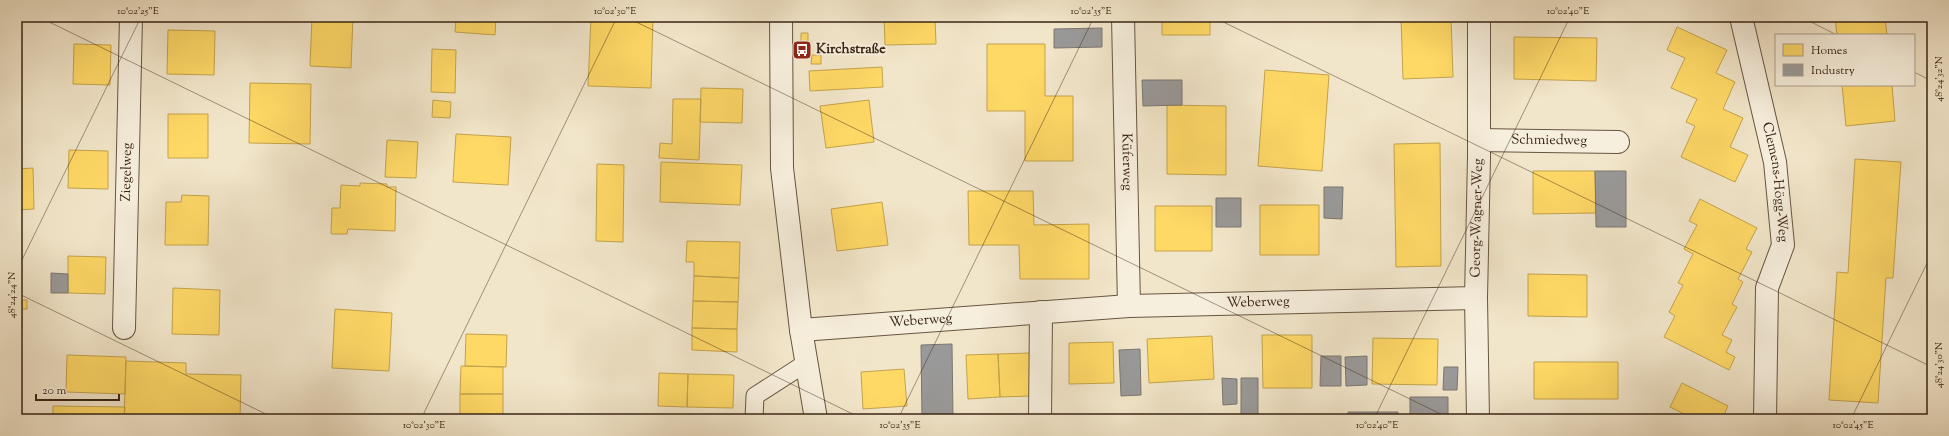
<svg xmlns="http://www.w3.org/2000/svg" width="1949" height="436" font-family="'Sorts Mill Goudy',serif">
<style>
.homes{fill:#ffd966;stroke:#c4a34d}
.industry{fill:#999;stroke:#7c7671}
.lines{fill:none;stroke-linecap:round;stroke-linejoin:round}
.service-casing{stroke:#675542;stroke-width:19}
.minor-casing{stroke:#675542;stroke-width:24}
.service{stroke:#f7efdd;stroke-width:17}
.minor{stroke:#f7efdd;stroke-width:22}
.ticks{fill:none;stroke:#392514;stroke-width:1;stroke-opacity:0.45}
.labels{text-anchor:middle;dominant-baseline:central;stroke-width:4;stroke-linejoin:round;paint-order:stroke}
.poi-label{font-size:14px;font-weight:bold;fill:#392514;stroke:#f7efdd;text-anchor:start}
.street-label{font-size:14px;fill:#392514;stroke:#f7efdd}
.neatline{fill:none;stroke:#392514;stroke-width:1.5}
.ticks-label{font-size:10px;text-anchor:middle;fill:#392514}
</style>
<rect width="100%" height="100%" fill="#f2e6ca"/>
<filter id="stains"><feTurbulence type="fractalNoise" baseFrequency=".005" numOctaves="4"/><feColorMatrix values="0 0 0 0 .2 0 0 0 0 .09 0 0 0 0 .02 0 0 0 .5 -.17"/></filter>
<radialGradient id="worn" r=".72"><stop offset=".6" stop-color="#630" stop-opacity="0"/><stop offset="1" stop-color="#630" stop-opacity=".3"/></radialGradient>
<path class="homes" d="M312 17H353L351 68 310 66Z
M456 17H496L495 35 455 32Z
M591 17H653L651 88 588 86Z
M884 17H935L936 44 885 45Z
M1162 17H1210V35H1162Z
M1401 17H1451L1453 77 1403 79Z
M1835 17H1885L1887 35H1837Z
M1677 27 1727 50 1716 73 1735 82 1723 109 1743 118 1730 147 1748 155 1735 182 1681 157 1695 126 1686 122 1697 99 1671 88 1685 58 1667 50Z
M168 30 215 31 214 75 167 74Z
M801 33H808V50L801 49Z
M1514 37 1597 38 1596 81 1514 79Z
M17 42H19L20 89H17Z
M74 44 111 45 110 85 73 84Z
M987 44H1045V96H1073V161H1025V111H987Z
M432 49 456 50 455 93 431 92Z
M812 55H821V64H811Z
M882 67 883 87 810 91 809 71Z
M1265 70 1329 75 1322 171 1258 166Z
M250 83 311 84 310 144 249 143Z
M1842 85H1892L1895 121 1846 126Z
M701 88 743 89 742 123 700 122Z
M673 99H701L699 160 659 158 660 143 672 144Z
M433 100 451 102 450 118 432 117Z
M869 100 874 142 826 148 820 106Z
M1167 105 1226 106V175L1167 174Z
M168 114H208V158H168Z
M456 134 511 137 508 185 453 182Z
M387 140 418 142 416 178 385 177Z
M1440 143 1441 266 1396 267 1394 144Z
M69 150 108 151V189L68 188Z
M1855 159 1901 162 1893 278H1886L1878 403 1829 400 1837 272 1848 273Z
M661 162 742 165 740 205 660 202Z
M597 164 624 165 623 242 596 241Z
M33 168 34 209 17 210V169Z
M1533 171H1595L1596 213 1533 214Z
M360 183 387 184V187H396L395 231 348 229 347 234H331L332 208H340L341 185 360 186Z
M968 191H1033L1034 225 1089 224V279H1020L1019 245H969Z
M182 195 209 196 208 245H165L166 202H181Z
M1700 199 1757 228 1746 249 1752 252 1738 279 1743 282 1732 304 1737 307 1722 335 1732 340 1726 352 1735 357 1729 370 1664 337 1675 316 1669 312 1683 285 1678 283 1693 254 1684 249 1697 225 1689 221Z
M882 202 888 245 837 251 831 209Z
M1260 205H1319V255H1260Z
M1155 206H1212V251H1155Z
M687 241 740 242 739 278 694 276V262H686Z
M68 256 106 257 105 294 68 293Z
M1528 274 1587 275V317L1528 316Z
M694 276 739 278 738 302 693 301Z
M173 288 220 290 219 335 172 334Z
M17 295H22L21 300H27V309H22V328H17Z
M693 301 738 302 737 329 692 328Z
M335 309 392 313 389 371 332 368Z
M692 328 737 329V352L692 350Z
M466 334 507 335 506 367 465 366Z
M1262 335H1312V388H1263Z
M1212 336 1214 379 1149 383 1147 339Z
M1373 338 1438 339 1437 385 1372 384Z
M1113 342 1114 383 1069 384V343Z
M1030 353 1031 396 1000 397 998 354Z
M998 354 1000 397 968 399 966 355Z
M67 355 126 357 125 394 66 392Z
M126 361 186 363V374L241 375 240 419H124Z
M1534 362H1618V399H1534Z
M461 366 503 367V394H460Z
M904 369 907 406 863 409 861 372Z
M659 373 688 374 687 407 658 406Z
M688 374 734 375 733 408 687 407Z
M1682 383 1728 406 1724 415 1732 419H1682L1684 414 1670 407Z
M460 394H503V419H460Z
M53 406 125 407 124 419H53Z"/>
<path class="industry" d="M1102 28V47L1054 48V29Z
M1142 80H1182V105L1143 106Z
M1595 171H1626V227H1596Z
M1324 187H1343L1342 219 1324 218Z
M1216 198H1241V227H1216Z
M51 273 68 274V293H51Z
M952 344 953 419H922L921 345Z
M1140 349 1141 395 1121 396 1119 350Z
M1321 356H1341V386H1320Z
M1367 356V385L1346 386 1345 357Z
M1444 367H1458L1457 390H1443Z
M1222 378 1237 379V404L1223 405Z
M1241 378H1258V419H1241Z
M1410 397H1448V419H1410Z
M1348 412H1398V419H1348Z"/>
<g class="lines">
<defs>
<path id="service" d="M754 419 755 396 806 363"/>
<g id="minor">
<path d="M781 17 782 168 801 330 816 419"/>
<path id="s1" d="M1123 17 1129 306"/>
<path id="s2" d="M1741 17 1775 162 1783 245 1767 288 1765 419"/>
<path id="s3" d="M1479 140 1618 142"/>
<path id="s4" d="M124 328 131 17"/>
<path id="s5" d="M801 330 1129 306 1476 298"/>
<path d="M1040 419 1041 312"/>
<path id="s6" d="M1478 419 1476 298 1479 157V17"/>
</g>
</defs>
<use href="#service" class="service-casing"/>
<use href="#minor" class="minor-casing"/>
<use href="#service" class="service"/>
<use href="#minor" class="minor"/>
</g>
<path class="ticks" d="M39 17 863 419M626 17 1451 419M1213 17 1932 367M1801 17 1837 35M1914 72 1932 81M17 270 141 17M17 293 276 419M421 419 617 17M898 419 1094 17M1374 419 1570 17M1851 419 1932 253"/>
<defs>
<symbol id="bus-square" viewBox="-11 -11 22 22"><rect x="-9" y="-9" width="18" height="18" rx="4" fill="#8f2418" stroke="#f7efdd"/><path d="M-5-6H5V4H4V6H2V4H-2V6H-4V4H-5ZM-3.5-4V0h7V-4ZM-3.5 1.2v1.5H-2V1.2ZM2 1.2v1.5H3.5V1.2Z" fill="#fff"/></symbol>
</defs>
<g fill-rule="evenodd">
<use href="#bus-square" x="791" y="39" width="22" height="22"/>
</g>
<g class="labels">
<g class="poi-label">
<text x="816" y="50">Kirchstraße</text>
</g>
<g class="street-label">
<text stroke="none"><textPath href="#s3" startOffset="70">Schmiedweg</textPath></text>
<text stroke="none"><textPath href="#s1" startOffset="145">Küferweg</textPath></text>
<text stroke="none"><textPath href="#s4" startOffset="156">Ziegelweg</textPath></text>
<text stroke="none"><textPath href="#s2" startOffset="169">Clemens-Högg-Weg</textPath></text>
<text stroke="none"><textPath href="#s6" startOffset="201">Georg-Wagner-Weg</textPath></text>
<text stroke="none"><textPath href="#s5" startOffset="458">Weberweg</textPath></text>
<text stroke="none"><textPath href="#s5" startOffset="120">Weberweg</textPath></text>
</g>
</g>
<rect width="1949" height="436" fill="none" stroke="#f2e6ca" stroke-width="44"/>
<rect x="1775" y="34" width="140" height="52" fill="#f7efdd" stroke="#ab9e8d"/>
<rect x="1783" y="44" width="20" height="12" fill="#ffd966" stroke="#ab9e8d"/>
<text x="1811" y="54" font-size="12" fill="#392514">Homes</text>
<rect x="1783" y="64" width="20" height="12" fill="#999999" stroke="#ab9e8d"/>
<text x="1811" y="74" font-size="12" fill="#392514">Industry</text>
<path d="M36 394v6h83v-6" fill="none" stroke="#392514" stroke-width="2"/>
<text x="42" y="394" font-size="12" fill="#392514" stroke="#f7efdd" stroke-width="3" paint-order="stroke">20 m</text>
<rect x="22" y="22" width="1905" height="392" class="neatline"/>
<g class="ticks-label">
<text x="138" y="14">10°02'25"E</text>
<text x="615" y="14">10°02'30"E</text>
<text x="1091" y="14">10°02'35"E</text>
<text x="1568" y="14">10°02'40"E</text>
<text transform="translate(1938 79) rotate(-90)" y="4">48°24'32"N</text>
<text transform="translate(11 295) rotate(-90)" y="4">48°24'24"N</text>
<text transform="translate(1938 365) rotate(-90)" y="4">48°24'30"N</text>
<text x="424" y="428">10°02'30"E</text>
<text x="900" y="428">10°02'35"E</text>
<text x="1377" y="428">10°02'40"E</text>
<text x="1853" y="428">10°02'45"E</text>
</g>
<rect width="100%" height="100%" filter="url(#stains)"/>
<rect width="100%" height="100%" fill="url(#worn)"/>
</svg>
